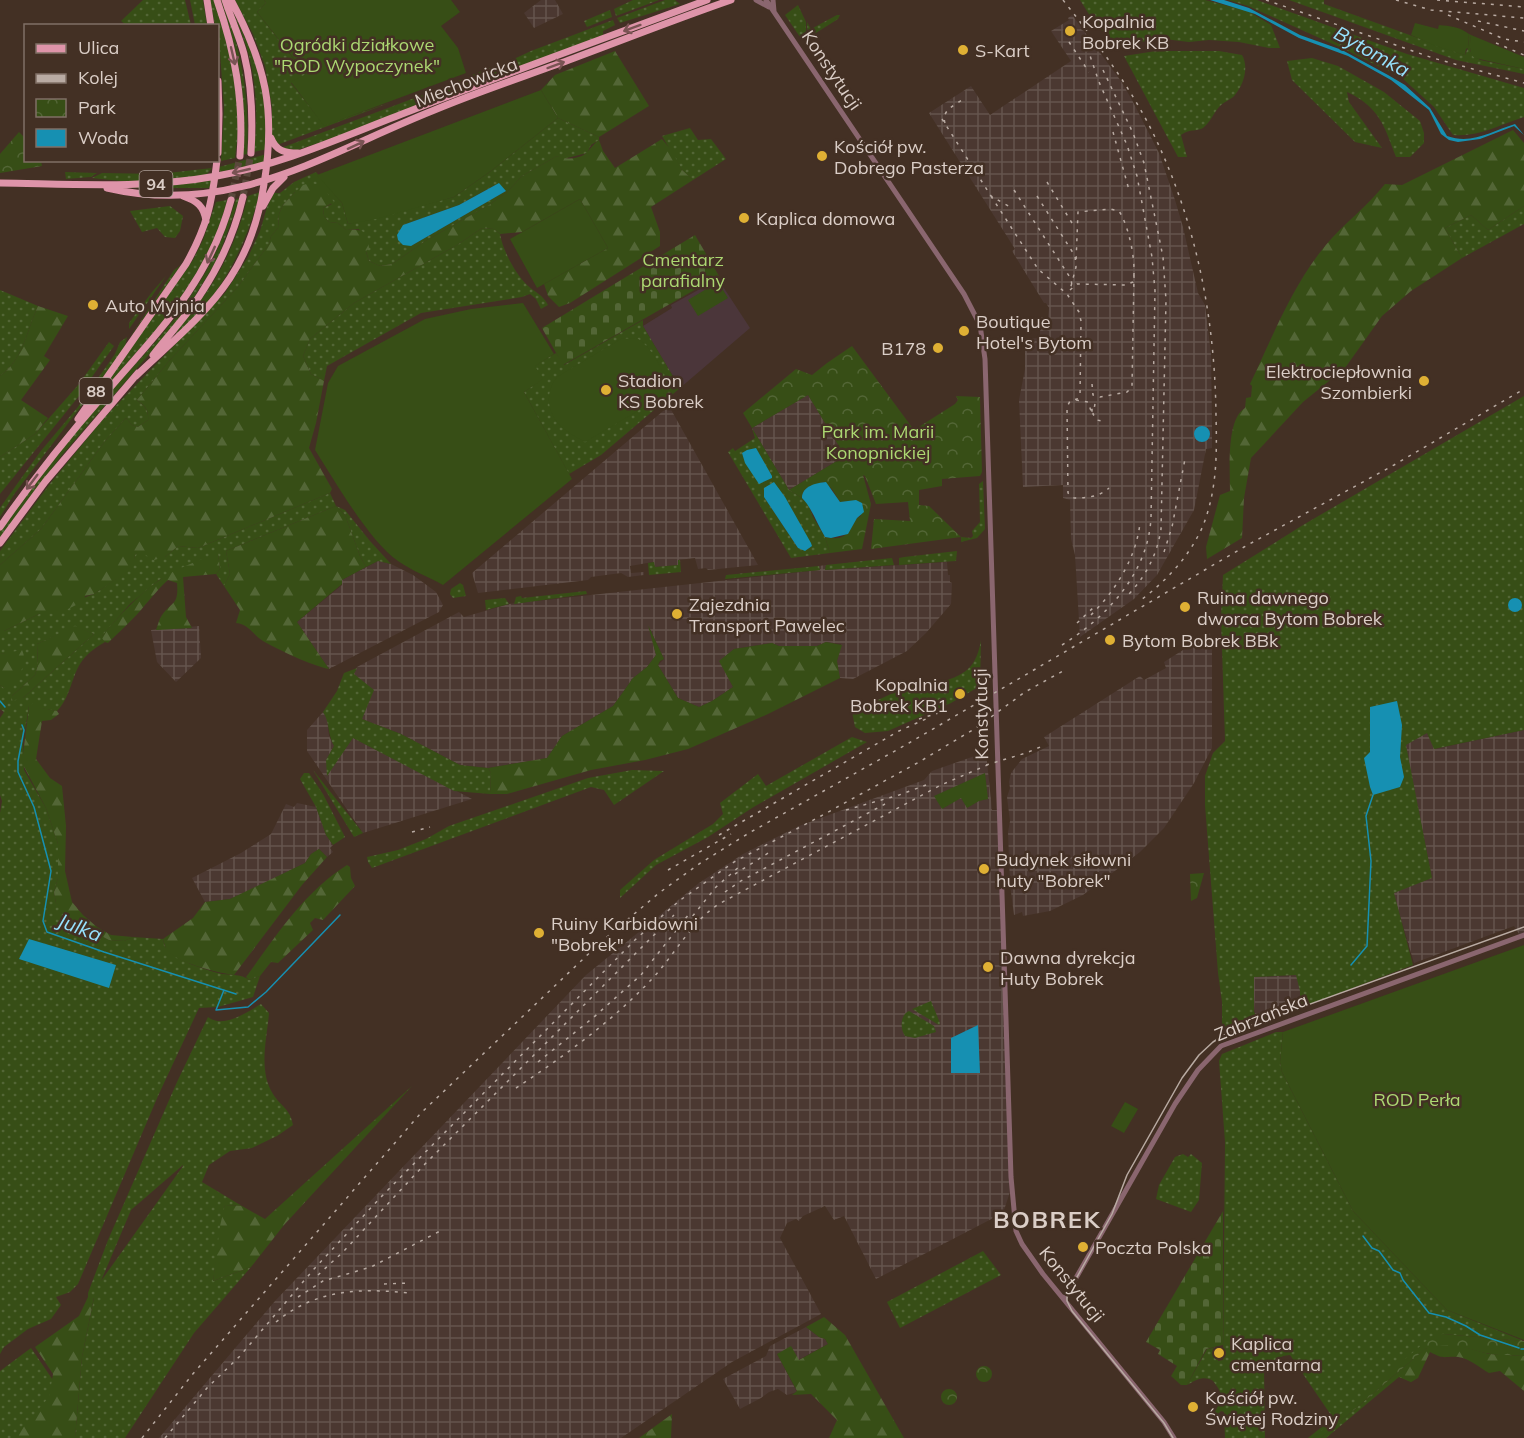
<svg xmlns="http://www.w3.org/2000/svg" width="1524" height="1438" font-family="Mulish,sans-serif">
<style>
.industrial{fill:url(#industrial-grid)}
.education{fill:#4b363a}
.grass{fill:url(#grass-dots);fill-rule:evenodd}
.forest{fill:url(#forest-firs)}
.cemetery{fill:url(#cemetery-stones)}
.park{fill:url(#park-crowns)}
.garden{fill:#374e16}
.water{fill:#1690b2}
.lines{fill:none;stroke-linecap:round;stroke-linejoin:round}
.stream{stroke:#1690b2;stroke-width:1.5}
.major-tunnel{stroke:#5a483c;stroke-width:7;stroke-dasharray:7 3.5;stroke-linecap:butt}
.minor{stroke:#8a666f;stroke-width:5}
.major{stroke:#de94a9;stroke-width:7}
.tram{stroke:#b9aba3;stroke-width:1.5}
.rail{stroke:#b9aba3;stroke-width:1.5;stroke-dasharray:3 6;stroke-linecap:butt}
.oneway{stroke:#795353}
.poi-dot{fill:#dfb034;stroke:#433024;stroke-width:2}
.labels{text-anchor:middle;dominant-baseline:central;stroke-width:5;stroke-linejoin:round;paint-order:stroke}
.shield{fill:#433024;stroke:#ad9f96;stroke-width:1.5}
.shield-label{font-size:16px;font-weight:bold;fill:#dbcec7}
.poi-label{font-size:18px;fill:#dbcec7;stroke:#433024;text-anchor:start}
.park-label{font-size:18px;fill:#acd872;stroke:#433024}
.street-label{font-size:18px;fill:#dbcec7;stroke:#433024}
.water-label{font-size:20px;font-style:italic;fill:#97e2fe;stroke:#433024}
.district-label{font-size:24px;font-weight:bold;letter-spacing:1.5px;fill:#dbcec7;stroke:#433024}
</style>
<defs>
<pattern id="industrial-grid" width="8" height="8" patternUnits="userSpaceOnUse" patternTransform="scale(1.5)"><rect width="8" height="8" fill="#4b3831"/><path d="M0 4h8M4 0v8" fill="none" stroke="#64544d"/></pattern>
<pattern id="grass-dots" width="8" height="8" patternUnits="userSpaceOnUse" patternTransform="scale(1.5)"><rect width="8" height="8" fill="#374e16"/><path d="M2 2h.1M6 6h.1" fill="none" stroke="#536636" stroke-width="1.8" stroke-linecap="round"/></pattern>
<pattern id="forest-firs" width="22" height="20" patternUnits="userSpaceOnUse" patternTransform="scale(1.5)"><rect width="22" height="20" fill="#374e16"/><path d="M5 1l3.5 6h-7zM16 11l3.5 6h-7z" fill="#536636"/></pattern>
<pattern id="cemetery-stones" width="16" height="16" patternUnits="userSpaceOnUse" patternTransform="scale(1.5)"><rect width="16" height="16" fill="#374e16"/><path d="M2 7V4a2 2 0 0 1 4 0v3zM10 15v-3a2 2 0 0 1 4 0v3z" fill="#536636"/></pattern>
<pattern id="park-crowns" width="20" height="18" patternUnits="userSpaceOnUse" patternTransform="scale(1.5)"><rect width="20" height="18" fill="#374e16"/><path d="M2 6a3 3 0 1 1 6 0M12 15a3 3 0 1 1 6 0" fill="none" stroke="#536636"/></pattern>
</defs>
<rect width="100%" height="100%" fill="#433024"/>
<path class="industrial" d="M541 0H555L563 14 534 28 524 13Z
M1072 15 1121 81 1132 100 1159 153 1175 200 1183 227 1198 293 1205 305 1211 354 1212 422V448L1206 449 1194 510 1157 575 1134 599 1080 637 1075 555 1071 539 1070 500 1063 498V485L1023 487 1019 400 1025 369V339L1040 338V330H1034V318L1048 317 1049 308 1046 303H1044L1012 251 1015 249 929 113 971 86 990 115 1071 61 1051 31 1069 20 1068 18Z
M808 395 845 456 789 490 752 428Z
M669 406 758 565 708 570 706 568 698 569 695 558 678 560V565L655 567 653 562 630 566 631 573 644 572V575L628 577 621 573 591 577 588 580 478 593 472 573Z
M378 561 391 564 413 575 436 592 443 605 439 612 329 669 297 622 342 585V580Z
M947 562 948 575H950V582L952 583 951 604 926 633 907 651 853 679 840 678 838 673 837 661 841 644 826 642 817 646H779L772 643 734 649 720 661 733 687 712 701 699 707 678 698 658 665 664 659 649 627 656 655 647 667 633 678 613 706 562 736 547 758 488 768 460 765 401 734 362 719 354 674 357 667 459 612 464 617 509 604 820 570 819 566 826 565 825 570Z
M199 626 201 658 176 682 157 662 151 630Z
M1210 633 1212 649V748L1194 783 1164 828 1140 852 1083 895 1050 911 1023 916 1022 912 1014 915 1010 884 1008 832 1010 821 1007 797 1010 788 1009 782 1011 773 1022 759 1049 746 1044 737 1140 676 1144 680 1166 668 1164 662Z
M323 712 327 718 329 736 334 746 326 760 333 765 353 738 472 799 363 833 307 751V730Z
M1524 730V935L1521 937 1514 926 1414 963 1393 892 1432 878 1405 744 1427 733 1435 749Z
M986 752 992 810H999L1012 1186 1003 1213 876 1279 844 1216 834 1220 825 1206 803 1216 799 1221 796 1219 787 1223 780 1238 821 1314 732 1362 621 1438H159L275 1301 586 975 699 883 743 854 799 826 924 780 932 771Z
M297 803 316 807 326 835 333 845 330 848 333 852 327 857 319 849 311 854 305 863 247 892 230 899 205 902 192 878 241 853 271 834 286 804 294 807Z
M1300 975V1008L1268 1017 1267 1015H1255L1253 977Z
M806 1327 819 1337 825 1339 828 1344 798 1360 777 1354 797 1392 787 1395 778 1389 769 1392 761 1398 740 1409 723 1379 766 1356 770 1346Z"/>
<path class="education" d="M718 279 750 328 680 388 643 326 672 308 671 305Z"/>
<path class="grass" d="M143 0H185L191 25H126L121 21Z
M190 0H203L207 25H195Z
M210 0H215C227 41 238 83 238 126 238 137 236 148 235 158L221 161 224 107 218 26 215 25Z
M221 0H223C242 55 250 95 247 154L242 155C248 97 239 55 221 0Z
M235 0H264L266 3 257 12 306 75 291 83 324 125 392 102 277 145 272 137V107L265 66 253 34Z
M633 0H659L616 16 614 9Z
M665 0H675L680 4 620 23 617 18Z
M1080 0H1205L1248 11 1271 25 1280 48H1269L1239 42 1209 40 1189 42 1164 39 1115 45 1092 19Z
M1228 0H1257L1407 54 1524 88V117C1499 125 1479 137 1453 135L1434 107 1402 78 1344 49 1248 6Z
M1289 0H1324V4L1465 55 1468 48 1469 34 1471 35 1470 51 1480 60 1524 69V74L1456 60Z
M798 5 806 22V39L800 37 785 15Z
M231 7 257 63 265 101 267 149 254 152C258 118 257 79 246 46 242 33 236 20 231 7Z
M610 10 612 17 587 27 584 21Z
M837 15H840L838 19 808 38 807 22 811 29Z
M613 20 615 25 603 31V35L361 129 297 150 281 148 436 90 489 68 501 65 531 51Z
M1156 51H1219L1242 55C1249 67 1244 84 1235 95 1232 99 1225 101 1220 106 1214 112 1210 123 1203 128 1195 132 1192 128 1181 135L1187 157H1178L1124 56Z
M1312 58 1338 66 1384 92 1420 121 1424 133V143L1410 157H1396C1384 125 1379 107 1347 92L1349 102 1382 148 1355 142 1292 80 1287 61Z
M558 118 599 137V140L591 145 587 153 563 159 557 156 522 176 507 192 489 205 427 240 392 264 380 266 369 261 359 229 346 230 338 223 329 222 324 216 323 208 332 204 295 192 283 205 279 214 278 228 271 236 269 244 237 288 169 361 137 400C144 406 149 409 148 420L138 427 132 425 126 418 105 441 41 529 0 565V551L49 485 104 418 225 293 248 257 260 231 267 207 274 193H280L294 182 316 172 342 203 348 224 454 197 491 171ZM495 185 506 191 411 246 403 225 459 205Z
M690 128 698 140 711 139 726 159 693 180 682 170 662 136Z
M267 154 265 162 220 172 219 167Z
M212 168 207 174 200 177 130 182 92 178 102 173 159 174Z
M65 172 97 173 91 177 66 179Z
M212 181 209 188H118L211 180Z
M260 192C247 244 219 302 175 335 184 319 198 305 208 290 227 262 240 229 248 196Z
M240 198 217 260 193 299 171 329 62 455 0 538V531C26 494 54 457 83 423 121 377 166 337 197 286 215 259 226 230 236 199Z
M227 200C212 261 175 308 135 354 124 366 113 382 101 391L193 260 203 240 216 202Z
M170 206 183 216 180 231 175 238 165 237 157 228 142 232 130 211Z
M1524 206V224L1462 258 1445 228 1471 215 1488 230Z
M482 228 494 229 500 234C503 251 515 273 527 285 535 292 543 295 548 305L541 309 536 299 530 294 522 297 421 313 327 366 324 381 311 374 303 356 310 339 354 303 457 245Z
M181 265 132 335 131 336 174 270Z
M166 276 129 329V323L152 292Z
M0 290 38 306C27 330 23 360 0 376Z
M643 320V326L680 388 601 455 569 474 524 392 542 379 534 366 556 353 564 365Z
M127 337 125 347 111 367 15 493 0 517V508L2 505 40 452 77 408 115 354 120 342Z
M109 342 114 346 89 381H81Z
M79 384 83 391 0 494V457L35 434Z
M1524 396V730L1434 749 1427 733 1406 745 1432 878 1394 893 1413 965 1300 1008V991L1296 975 1254 977V1012L1256 1015H1267L1268 1017 1239 1026 1222 1028V1002L1218 973 1205 805V776L1213 753 1225 741 1221 618 1223 575 1303 525Z
M752 428 789 490 802 498 808 504 813 517 825 537 830 553 791 558 728 452 733 448 735 451 755 438ZM764 497 809 549 798 548Z
M983 481 985 529 977 538 961 542V537L971 538 973 536 972 531 980 522 979 484Z
M330 493 336 506 345 510 370 541 391 564 378 561 366 567 360 556 345 515 336 506 226 551 230 574 224 586 216 574 220 569 218 554 159 580 130 604 102 636 105 642C95 648 86 654 80 664 71 679 70 698 57 711L29 706 23 742 24 770 46 808 58 844V878L54 892 56 903 92 931 109 940 124 941 133 937 163 939C164 942 164 946 166 948 173 960 209 971 222 974 231 975 242 974 249 980L260 976 253 997 218 1007 199 1008 158 1096 78 1284 70 1292 56 1297 61 1305 51 1319 28 1329 4 1347 0 1354V813L2 801 0 795V718L4 712 0 709V685L4 688 10 653 0 654V631H4L39 614 94 594 132 568 135 555 139 550 147 554 165 557 178 546 198 548ZM75 627 94 634 23 698 12 696 35 675 38 665 37 644Z
M957 551 956 561 899 565V558L904 557Z
M892 558 894 565 825 570 826 565Z
M678 560H680L681 572 649 575 648 563 654 562 655 567 678 565Z
M819 566 820 570 725 579 726 575Z
M460 583 463 585 466 596 453 598 450 594 451 589Z
M586 591 587 594 514 604 516 597 521 596 522 598Z
M505 598 509 604 486 610 485 600Z
M981 640 980 686 951 703 888 731 865 733 855 727 852 712 919 681 931 687C960 674 975 675 981 640Z
M357 668 354 674 374 690 362 719 401 734 460 765 488 768 491 773 490 794 454 791 353 738 327 776 326 760 334 746C327 733 330 722 323 712L337 691 344 673Z
M852 737 867 742 752 808 708 837 656 865 620 898V890L654 860 713 824 723 814 720 803 758 774 766 786Z
M313 770 363 833 354 837Z
M632 770 664 771 614 805 604 790 591 787 372 868 368 862 367 857 398 850 426 839 449 826 588 778Z
M304 773H309L323 794 345 837 333 845 326 835 316 807 300 779Z
M931 1001 940 1023 939 1025 912 1009Z
M261 1004 269 1013C267 1038 258 1071 273 1094 281 1107 290 1108 293 1125L277 1136 252 1148 230 1151 209 1165 202 1182 242 1206 225 1205 213 1281 251 1267 194 1333 125 1438H75L82 1357 94 1298 88 1297V1293L108 1240 177 1082 208 1017C224 1029 247 1012 261 1004ZM183 1165V1166L101 1281 131 1210Z
M909 1011 934 1026 936 1032 915 1038 905 1036C900 1029 900 1015 909 1011Z
M1276 1032H1283L1280 1062 1282 1072 1353 1211 1447 1310 1524 1341 1443 1334 1313 1438H1308L1333 1418 1290 1355 1283 1356 1264 1367 1265 1438H1225L1224 1412 1221 1411 1213 1418 1211 1414C1221 1405 1225 1397 1216 1385 1214 1382 1213 1380 1209 1379 1200 1376 1193 1382 1187 1385L1207 1349 1218 1347V1349L1214 1350V1356H1218V1361L1223 1360 1225 1142 1219 1061 1222 1054Z
M1183 1154 1188 1157 1191 1154 1202 1163 1199 1200 1191 1212 1156 1199 1159 1185 1175 1157Z
M983 1251 1001 1275 900 1328 887 1302Z
M31 1348 57 1386 71 1438H0V1371Z
M1425 1349C1424 1362 1424 1374 1411 1382L1399 1377 1326 1438H1321Z"/>
<path class="forest" d="M615 51 649 106 599 137 558 118 541 90 555 75Z
M1513 130 1524 143V206L1488 230 1471 215 1445 228 1462 258 1411 291 1382 316 1345 368 1303 402 1251 458 1244 498 1242 538 1207 559 1206 547 1220 495 1230 491C1230 470 1226 419 1245 408L1246 398 1251 397 1252 386 1250 384C1272 338 1292 286 1325 246 1343 224 1367 207 1385 184L1402 185Z
M662 139 672 151 682 170 693 180 651 207 660 232V246L570 303 559 307 548 296 544 284 608 248 580 199 522 232 500 234 494 229 482 228 457 245 354 303 310 339 303 356 311 374 324 381 316 423 309 448 332 489 330 493 198 548 178 546 165 557 154 560 139 551 135 555 133 568 94 594 85 596 84 601 60 613 39 614 4 631H0V565L41 529 105 441 126 418 132 425 138 427 148 420C149 410 145 406 137 400L169 361 237 288 269 244 271 236 278 228 279 214 283 205 295 192 303 185 310 183 321 185 334 202 323 208 324 216 329 222 338 223 346 230C363 229 367 230 369 248L366 252 369 261 380 266 392 264 427 240 489 205 507 192 522 176 557 156C565 160 578 159 585 154 590 150 593 144 599 140L603 151 615 168Z
M38 306 68 316 44 356 50 360 21 400 48 418 35 434 0 457V376C23 360 27 330 38 306Z
M336 506 345 515 360 556 366 567 342 580V584L297 622 329 669C310 665 281 651 263 641 253 635 249 624 236 623L240 610 224 586 230 574 226 551Z
M218 553 220 569 216 574 183 577 186 617 192 628 156 630C158 625 159 619 162 615 172 601 179 605 177 583L168 580C159 588 153 596 145 605 134 619 120 631 108 643L105 642 101 637C119 616 136 597 158 581 176 568 198 561 218 553Z
M648 625 664 659 660 661 658 665 678 698 699 707 712 701 733 687 719 661 734 649 772 643 779 646H817L826 642 842 645 837 661 840 678 768 714 688 749 645 760 591 770 507 794H490L491 773 488 768 547 758 562 736 613 706 633 678 647 667 656 655Z
M75 626 94 634 23 698 11 701 12 696 35 675 38 665 37 644Z
M22 650C29 665 17 681 4 688L0 685V654Z
M36 701 42 708 57 711 59 714 51 720 42 721 36 759 50 778 62 786 66 826 65 871 72 902 83 915 97 927 111 935 133 937 124 941 109 940 65 917 56 903 54 892 58 878V844L46 808 22 763 29 706Z
M319 849 327 857 302 885 234 975C218 973 174 962 166 949 166 948 163 940 163 939L193 918 205 902 230 899 305 863 311 854Z
M347 865 350 867 351 878 355 886 323 920 315 918 310 923 313 930 278 963 271 962 260 976 249 980 246 977C276 936 303 893 347 865Z
M412 1086 284 1225 251 1267 213 1281 220 1226 225 1205 242 1206 265 1219Z
M88 1297H94L82 1357 75 1438H14L49 1397 53 1374 35 1347 79 1316Z
M824 1317 845 1335 904 1438H829L837 1420 811 1394 792 1395 797 1391 777 1354 791 1346 799 1360 828 1344 825 1339 819 1337 806 1327Z
M1438 1344H1453L1489 1354 1524 1356V1391L1500 1371 1489 1373C1480 1368 1469 1358 1458 1357 1443 1356 1445 1360 1430 1352L1418 1378 1411 1382 1400 1377 1398 1373 1425 1349Z
M672 1414 671 1438H639Z"/>
<path class="cemetery" d="M695 235 719 276 563 365 542 328Z
M1223 1211V1345L1206 1349 1187 1385H1181L1171 1376 1177 1366 1158 1354 1160 1350 1146 1342Z"/>
<path class="park" d="M19 132 25 138 26 160 41 161 42 166 0 173V154Z
M852 346 914 430 955 404 958 400 956 396 980 397 982 472 980 476 942 479V486L919 490V505L929 506 961 537 871 549 874 519 910 521 908 502 876 504 865 476 863 475 871 504 862 549 830 553 825 537C846 542 848 532 857 518L861 516 851 501 840 502 832 489 824 482C815 485 802 486 802 498L789 490 845 456 808 395 752 428 743 413 796 369 812 375 827 363Z
M1204 873 1197 898 1191 901 1190 874Z
M1443 1334 1524 1341V1356C1513 1355 1502 1356 1491 1354 1463 1349 1455 1340 1425 1349L1321 1438H1313L1432 1336Z
M976 1374a8 8 0 1 1 16 0a8 8 0 1 1-16 0Z
M941 1397a8 8 0 1 1 16 0a8 8 0 1 1-16 0Z"/>
<path class="garden" d="M264 0H451L460 12 441 26 458 48 466 73 324 126 291 82 306 74 257 12 266 3Z
M1415 23 1438 29 1439 25C1450 26 1460 27 1469 34L1468 48 1466 49 1465 55 1436 46 1411 35Z
M1471 35 1524 57V69L1475 58C1468 53 1470 43 1471 35Z
M541 90 558 118 491 171 454 197 376 219 348 224 342 203 317 175Z
M580 199 608 248 537 288 510 239Z
M718 282 728 298 698 316 688 300Z
M523 303 554 354 535 366 543 379 524 392 572 479 443 585C429 577 412 571 398 561 369 541 335 481 315 450L328 383 338 366 425 319 471 309Z
M636 338C646 341 664 368 664 379 664 383 663 385 661 389L665 395 585 442C578 438 570 434 564 429 547 416 544 393 557 377L621 339Z
M855 425 875 444 864 455 845 436Z
M985 773 988 799 979 801 967 808 961 798 942 809 934 796Z
M1524 945V1340L1447 1310 1353 1211 1282 1072 1280 1062 1283 1032Z
M1125 1102 1138 1109 1124 1133 1111 1126Z"/>
<path class="water" d="M1210 0H1224L1249 8 1300 35 1342 50 1388 75 1405 85 1430 108 1447 136C1472 145 1492 131 1515 124L1524 135 1514 126 1480 139 1458 142 1449 140 1441 134 1429 110 1391 80 1348 56 1299 38 1255 14Z
M499 183 506 191 411 246 403 245 398 240 397 235 403 225 459 205Z
M1194 434a8 8 0 1 1 16 0a8 8 0 1 1-16 0Z
M756 448 772 476V478L759 484 745 463 742 453 747 450Z
M774 482 785 497 811 543 812 546 805 551 798 548 764 497V488Z
M826 482 840 502 856 500 862 503 864 512 857 518 848 534 831 538 825 537C817 524 812 508 802 498 802 486 816 483 826 482Z
M1508 605a7 7 0 1 1 14 0a7 7 0 1 1-14 0Z
M1397 701 1402 725 1400 757 1404 777 1400 787 1373 795 1370 787 1364 758 1370 752V707Z
M29 939 116 965 109 988 19 959Z
M978 1025 980 1073H951V1038Z"/>
<g class="lines">
<path class="stream" d="M0 701 5 707
M22 725 24 730 18 761V772L34 807 51 871 43 921 47 932 104 952 236 994
M1351 965 1367 946 1371 861 1366 816 1373 795
M224 990 216 1010 248 1007 266 992 340 915
M1363 1236 1372 1248 1379 1251 1393 1270 1400 1273 1403 1280 1429 1313 1446 1317 1466 1326 1480 1335 1519 1348
M1521 1349H1524"/>
<path class="major-tunnel" d="M243 197 251 153
M231 200 240 156"/>
<path class="minor" d="M756 0 769 7
M766 0 964 294 980 325 985 359 1011 1177 1016 1231 1022 1244 1043 1274 1164 1422 1174 1438
M773 0 774 11
M1064 1299 1175 1104 1198 1070 1221 1046 1524 935"/>
<path class="major" d="M207 0 211 26
M217 0C235 52 244 101 240 156
M225 0C231 18 239 36 244 54 252 86 253 120 251 153
M218 81 219 114 218 153
M271 138C276 151 285 153 298 153
M0 183C72 184 145 189 217 176 285 164 346 135 410 111 508 73 608 37 707 0
M107 188C232 217 322 155 432 111 477 92 523 77 569 60 623 40 676 19 731 0
M183 196C197 201 204 206 206 221
M263 206 273 188 284 177
M153 355C169 334 188 315 202 292 221 263 235 231 243 197
M136 376C168 345 205 316 230 278 249 249 259 218 264 184 276 111 266 65 231 0
M78 419 186 264C207 227 212 203 217 160
M0 527C32 481 66 438 102 397 156 334 209 283 231 200
M0 543 45 482 138 373"/>
<path class="tram" d="M1173 1438 1164 1423 1072 1311 1067 1301V1295L1112 1214 1127 1175 1182 1078 1199 1055 1213 1042 1224 1035 1524 927"/>
<path class="rail" d="M1063 0C1096 42 1128 83 1152 131 1196 221 1215 317 1216 416 1217 455 1217 492 1202 528 1188 558 1167 580 1141 600
M1266 0 1433 58 1524 83
M1396 0 1431 10 1524 18
M1437 0 1524 7
M1448 15 1504 39 1524 42
M1478 21 1524 31
M1069 42 1089 72
M1496 43 1524 55
M1103 70 1133 133 1144 163 1163 257 1166 300 1161 529C1157 555 1146 576 1128 595
M942 119 991 196 1012 208
M945 123C941 110 955 105 965 98
M1113 132 1129 190
M1047 182 1075 228
M1014 190 1071 279 1072 286
M991 196 1038 269 1067 294 1079 312 1081 321 1080 395 1077 399 1070 401 1067 407 1068 493 1074 498C1086 498 1099 497 1109 488
M1037 196 1075 256 1076 267 1070 290
M1070 290 1077 284 1125 285 1133 282C1137 264 1129 226 1119 211L1110 209 1078 212 1076 262
M1092 384 1093 395 1100 397 1127 392 1132 387 1134 275
M1076 400 1088 402 1092 414V404
M1095 404 1093 414 1097 420 1102 421
M1164 552 1172 527 1185 459
M1091 615C1116 590 1136 558 1140 523
M1077 623 1094 607
M1062 645C1107 617 1148 573 1151 518L1155 291 1152 257 1137 176 1127 145 1099 82 1086 44
M919 719 948 710
M986 765 1026 753 1045 745
M846 810 899 795 926 785
M412 832 430 827
M719 835 899 731 928 718
M668 870 731 834
M735 874 773 850
M725 892 739 882 885 804
M687 923 716 887 740 866
M538 1062 594 1017 641 975 689 914
M516 1088C563 1057 611 1022 650 981 674 956 689 925 717 905L941 785 992 763
M318 1275 343 1252 423 1166 674 915
M384 1284 408 1283
M298 1297 323 1281 371 1267 442 1230
M276 1322C316 1289 360 1288 410 1293
M142 1438 192 1375 421 1113 601 942 659 893 699 864 749 833 909 743 1244 547 1394 465 1524 389
M165 1438 207 1388 240 1356 314 1269 381 1197 636 939 679 901 734 862 821 816 919 762 976 728 1025 692 1063 671"/>
</g>
<defs><path id="oneway-shaft" d="M-6 0H5M1.5-3L5.5 0L1.5 3" fill="none" stroke-width="1.6" stroke-linecap="round" stroke-linejoin="round" transform="scale(1.5)"/></defs>
<g class="oneway">
<use href="#oneway-shaft" transform="translate(632 28) rotate(160)"/>
<use href="#oneway-shaft" transform="translate(233 56) rotate(77)"/>
<use href="#oneway-shaft" transform="translate(556 65) rotate(-20)"/>
<use href="#oneway-shaft" transform="translate(356 145) rotate(-25)"/>
<use href="#oneway-shaft" transform="translate(241 171) rotate(167)"/>
<use href="#oneway-shaft" transform="translate(211 255) rotate(115)"/>
<use href="#oneway-shaft" transform="translate(32 482) rotate(127)"/>
</g>
<g class="poi-dot">
<circle cx="1070" cy="31" r="6"/>
<circle cx="963" cy="50" r="6"/>
<circle cx="822" cy="156" r="6"/>
<circle cx="744" cy="218" r="6"/>
<circle cx="93" cy="305" r="6"/>
<circle cx="964" cy="331" r="6"/>
<circle cx="938" cy="348" r="6"/>
<circle cx="1424" cy="381" r="6"/>
<circle cx="606" cy="390" r="6"/>
<circle cx="1185" cy="607" r="6"/>
<circle cx="677" cy="614" r="6"/>
<circle cx="1110" cy="640" r="6"/>
<circle cx="960" cy="694" r="6"/>
<circle cx="984" cy="869" r="6"/>
<circle cx="539" cy="933" r="6"/>
<circle cx="988" cy="967" r="6"/>
<circle cx="1083" cy="1247" r="6"/>
<circle cx="1219" cy="1353" r="6"/>
<circle cx="1193" cy="1407" r="6"/>
</g>
<g class="labels">
<g class="shield">
<rect x="139.5" y="171" width="33" height="26" rx="4.5"/>
<rect x="79.5" y="378" width="33" height="26" rx="4.5"/>
</g>
<g class="shield-label">
<text x="156" y="184">94</text>
<text x="96" y="391">88</text>
</g>
<g class="poi-label">
<text x="1082" y="21">Kopalnia<tspan x="1082" dy="21">Bobrek KB</tspan></text>
<text x="975" y="50">S-Kart</text>
<text x="834" y="146">Kościół pw.<tspan x="834" dy="21">Dobrego Pasterza</tspan></text>
<text x="756" y="218">Kaplica domowa</text>
<text x="105" y="305">Auto Myjnia</text>
<text x="976" y="321">Boutique<tspan x="976" dy="21">Hotel's Bytom</tspan></text>
<text x="926" y="348" text-anchor="end">B178</text>
<text x="1412" y="371" text-anchor="end">Elektrociepłownia<tspan x="1412" dy="21">Szombierki</tspan></text>
<text x="618" y="380">Stadion<tspan x="618" dy="21">KS Bobrek</tspan></text>
<text x="1197" y="597">Ruina dawnego<tspan x="1197" dy="21">dworca Bytom Bobrek</tspan></text>
<text x="689" y="604">Zajezdnia<tspan x="689" dy="21">Transport Pawelec</tspan></text>
<text x="1122" y="640">Bytom Bobrek BBk</text>
<text x="948" y="684" text-anchor="end">Kopalnia<tspan x="948" dy="21">Bobrek KB1</tspan></text>
<text x="996" y="859">Budynek siłowni<tspan x="996" dy="21">huty "Bobrek"</tspan></text>
<text x="551" y="923">Ruiny Karbidowni<tspan x="551" dy="21">"Bobrek"</tspan></text>
<text x="1000" y="957">Dawna dyrekcja<tspan x="1000" dy="21">Huty Bobrek</tspan></text>
<text x="1095" y="1247">Poczta Polska</text>
<text x="1231" y="1343">Kaplica<tspan x="1231" dy="21">cmentarna</tspan></text>
<text x="1205" y="1397">Kościół pw.<tspan x="1205" dy="21">Świętej Rodziny</tspan></text>
</g>
<g class="park-label">
<text x="357" y="44">Ogródki działkowe<tspan x="357" dy="21">"ROD Wypoczynek"</tspan></text>
<text x="683" y="259">Cmentarz<tspan x="683" dy="21">parafialny</tspan></text>
<text x="878" y="431">Park im. Marii<tspan x="878" dy="21">Konopnickiej</tspan></text>
<text x="1417" y="1099">ROD Perła</text>
</g>
<g class="street-label">
<text transform="translate(832 70) rotate(56)">Konstytucji</text>
<text transform="translate(466 82) rotate(-21)">Miechowicka</text>
<text transform="translate(981 714) rotate(-91)">Konstytucji</text>
<text transform="translate(1261 1017) rotate(-22)">Zabrzańska</text>
<text transform="translate(1072 1284) rotate(51)">Konstytucji</text>
</g>
<g class="water-label">
<text transform="translate(1372 51) rotate(29)">Bytomka</text>
<text transform="translate(80 927) rotate(21)">Julka</text>
</g>
<g class="district-label">
<text x="1047" y="1219">BOBREK</text>
</g>
</g>
<rect x="24" y="24" width="195" height="138" fill="#433024" stroke="#806f65" stroke-width="1.5"/>
<rect x="36" y="44" width="30" height="9" fill="#de94a9" stroke="#806f65" stroke-width="1.5"/>
<text x="78" y="54" font-size="18" fill="#dbcec7">Ulica</text>
<rect x="36" y="74" width="30" height="9" fill="#b9aba3" stroke="#806f65" stroke-width="1.5"/>
<text x="78" y="84" font-size="18" fill="#dbcec7">Kolej</text>
<rect x="36" y="99" width="30" height="18" fill="url(#park-crowns)" stroke="#806f65" stroke-width="1.5"/>
<text x="78" y="114" font-size="18" fill="#dbcec7">Park</text>
<rect x="36" y="129" width="30" height="18" fill="#1690b2" stroke="#806f65" stroke-width="1.5"/>
<text x="78" y="144" font-size="18" fill="#dbcec7">Woda</text>
</svg>
